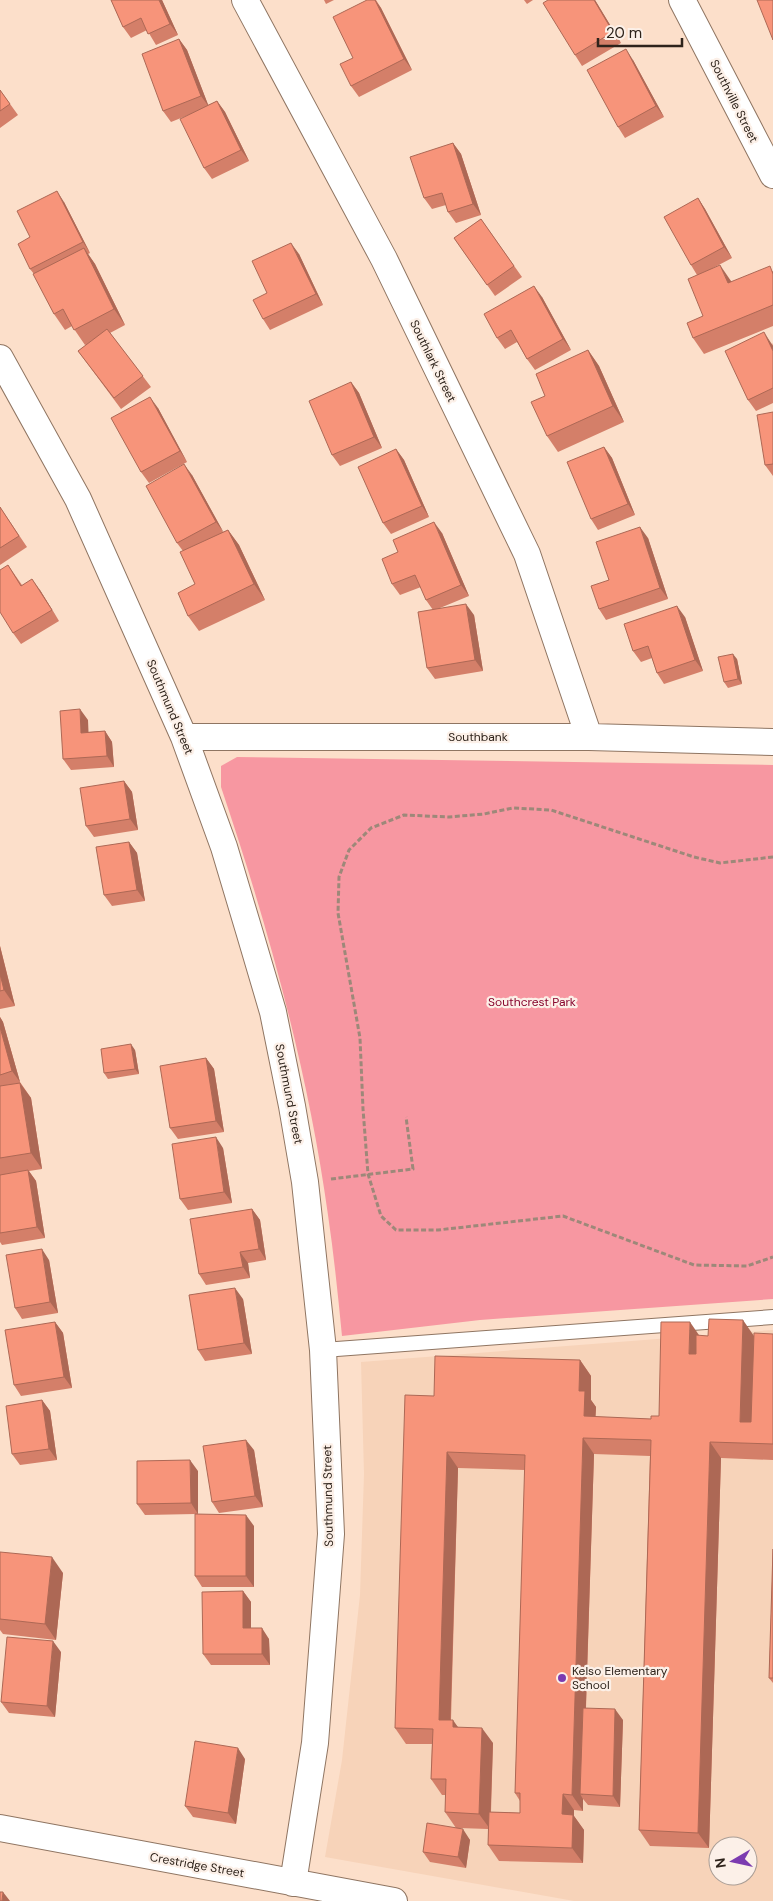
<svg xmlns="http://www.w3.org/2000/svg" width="773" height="1901" font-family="'DM Sans',sans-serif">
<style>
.built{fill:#f7d3b9;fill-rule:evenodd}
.green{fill:#f797a1}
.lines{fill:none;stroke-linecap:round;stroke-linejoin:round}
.service-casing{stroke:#8f7562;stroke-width:16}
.minor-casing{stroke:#8f7562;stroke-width:28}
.path{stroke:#9d8879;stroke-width:3;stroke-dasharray:5 2.5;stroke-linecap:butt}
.service{stroke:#fff;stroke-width:14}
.minor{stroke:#fff;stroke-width:26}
.wall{fill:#d47f69;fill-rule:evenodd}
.shaded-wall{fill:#ad6855}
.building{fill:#f7947a;stroke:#ad6855}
.poi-dot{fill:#7c3bb0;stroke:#fcf0e8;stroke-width:2}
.labels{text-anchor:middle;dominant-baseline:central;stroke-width:4.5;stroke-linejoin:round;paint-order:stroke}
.street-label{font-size:12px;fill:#2e231b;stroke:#fcf0e8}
.park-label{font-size:12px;fill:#87062e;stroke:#fcf0e8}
.poi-label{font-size:12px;fill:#2e231b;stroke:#fcf0e8;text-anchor:start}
</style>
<rect width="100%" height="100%" fill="#fcdfca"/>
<path class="built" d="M773 1330V1901H574L325 1857 342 1760 360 1595 364 1474 361 1362ZM718 1846H748V1876H718Z"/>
<path class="green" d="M237 757 773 765V1299L480 1320 342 1336C338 1296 334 1255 328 1215 308 1070 268 926 221 787V766Z"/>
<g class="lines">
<defs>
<path id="service" d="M323 1350 773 1317"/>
<path id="minor" d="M245 0 384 259 527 554 589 737
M682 0 773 175
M0 358 78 499 184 737 224 847 250 934 273 1012 292 1106 305 1182 323 1350 331 1534 315 1743 293 1883
M184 737H589L773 742
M0 1828 394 1901"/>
</defs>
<use href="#service" class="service-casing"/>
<use href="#minor" class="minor-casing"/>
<path class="path" d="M773 857 720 863 694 857 551 810 513 808 484 814 449 817 404 815 371 828 349 850 339 877 338 913 360 1038 363 1109 368 1174 381 1216 396 1230H438L563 1216 694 1265 747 1266 773 1257
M331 1179 413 1169 406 1117"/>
<use href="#service" class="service"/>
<use href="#minor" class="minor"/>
</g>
<path class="wall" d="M111 0H162L178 35 156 45 147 30 131 38 123 27Z
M324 0H334L326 4Z
M367 0H376L381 8 412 70 359 97 351 86 353 58Z
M524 0H533L527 4Z
M595 0 621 43 582 66 575 55Z
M179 39 187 50 208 105 217 101 225 112 249 161 212 179 204 168 191 114 171 122 163 111Z
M633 60 664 117 625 138 618 127Z
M0 90 18 115 0 128Z
M453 143 461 154 481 215 456 223 448 212 446 205 432 209 424 198Z
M698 198 705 209 732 258 713 268 732 282 773 271V326L704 354 693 338 703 316 697 275 691 265Z
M64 202 90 253 88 254 95 264 125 325 110 333 151 387 121 409 78 351 88 344 85 345 72 326 65 330 54 314 34 274 30 269V237Z
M481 219 522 277 495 296 454 238Z
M299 254 323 305 270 330 263 319 267 293Z
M542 297 571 350 535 370 527 359 517 342 505 349 497 338Z
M772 343 773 346V403L756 411 748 400Z
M588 350 599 366 624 422 558 452 547 436Z
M351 382 359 393 382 448 340 466 332 455Z
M158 408 187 462 149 483 141 472Z
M773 412V476L765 465Z
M604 447 612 458 635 515 598 530 591 519Z
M396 449 404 460 429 517 391 534 383 523Z
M192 475 223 532 228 530 239 545 265 600 199 631 188 616 195 584 183 551 177 543Z
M0 507 27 547 0 565Z
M442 533 469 596 440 608 474 615 483 671 435 679 427 668 433 610 426 600 421 587 400 595 392 584Z
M648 538 668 599 606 620 599 609 609 580Z
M8 565 22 585 40 590 59 621 21 644 13 633Z
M685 617 703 671 664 684 657 673 652 658 641 662 633 651Z
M737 659 742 684 728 688 724 682Z
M88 720V732L105 731 112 742 114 767 71 770 63 759Z
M124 781 132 792 138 830 94 837 86 826Z
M129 842 137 853 145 901 112 906 104 895Z
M0 946 15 1006 0 1009Z
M0 1017 3 1022 20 1082 31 1098 42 1169 29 1171 36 1181 45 1238 2 1245 0 1242Z
M135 1050 139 1074 108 1079 104 1073Z
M206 1058 214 1069 224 1132 178 1139 170 1128Z
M223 1148 232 1203 188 1210 180 1199Z
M252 1209 260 1220 266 1260 248 1263 250 1278 206 1285 199 1274Z
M49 1260 58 1313 22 1319 15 1308Z
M243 1299 252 1354 205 1361 198 1350Z
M55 1322 63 1333 72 1388 21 1396 14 1385Z
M773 1334V1460L721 1458 709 1848 650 1846 639 1830 650 1456 594 1454 586 1708 623 1720 620 1807 588 1805 583 1799V1811L574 1810V1816L584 1830 583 1863 499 1861 488 1845V1829L459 1828 470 1840 466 1868 430 1862 423 1852 456 1828 445 1812 446 1795H442L431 1779 432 1744H406L395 1728 434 1396 580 1360 591 1376V1400L596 1407 595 1417 651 1419 659 1416 699 1336H754ZM458 1468 525 1470 515 1793 520 1801V1813L491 1812 493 1743 458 1727 451 1720Z
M42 1400 50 1411 57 1460 20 1465 12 1454Z
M254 1450 263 1507 219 1513 212 1502Z
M198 1471V1514L254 1526V1587H202L195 1576V1514L145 1515 137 1504Z
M773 1549V1683L769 1678Z
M0 1552 63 1573 56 1640 3 1634 0 1630Z
M243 1591 251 1602V1628L269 1639 270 1665H211L203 1654Z
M61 1652 55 1717 9 1713 1 1702Z
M245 1759 236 1824 193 1817 185 1806Z"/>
<path class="shaded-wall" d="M159 0H162L178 35 170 24Z
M375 0 381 8 412 70 404 59Z
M594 0H595L621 43 613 32Z
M179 39 187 50 209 107 201 96Z
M626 49 633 60 664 117 656 106Z
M217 101 225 112 249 161 241 150Z
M453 143 461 154 481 215 473 204Z
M57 191 64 202 90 253 83 242Z
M698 198 705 209 732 258 724 247Z
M291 243 299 254 323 305 316 294Z
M84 248 95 264 125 325 114 309Z
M720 265 731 281 739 299 728 283Z
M534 286 542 297 571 350 563 339Z
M764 332 773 346V351Z
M588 350 599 366 624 422 613 406Z
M351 382 359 393 382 448 374 437Z
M150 397 158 408 187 462 180 451Z
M604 447 612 458 635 515 628 504Z
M396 449 404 460 429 517 422 506Z
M184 464 192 475 224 533 216 522Z
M434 522 442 533 469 596 461 585Z
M640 527 648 538 668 599 660 588Z
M228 530 239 545 265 600 254 584Z
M32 579 40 590 59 621 52 610Z
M466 604 474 615 483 671 475 660Z
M677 606 685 617 703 671 695 660Z
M733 654 737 659 742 684 738 679Z
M80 709 88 720 89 744 81 733Z
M105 731 112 742 114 767 107 756Z
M124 781 132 792 138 830 130 819Z
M129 842 137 853 145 901 137 890Z
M0 946 15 1006 4 990 0 974Z
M0 1017 3 1022 20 1082 12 1071 0 1027Z
M131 1044 135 1050 139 1074 135 1069Z
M206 1058 214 1069 224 1132 216 1121Z
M20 1083 31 1098 42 1169 31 1153Z
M216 1137 223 1148 232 1203 224 1192Z
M28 1170 36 1181 45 1238 37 1227Z
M252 1209 260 1220 266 1260 259 1249Z
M42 1249 49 1260 58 1313 50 1302Z
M240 1252 248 1263 250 1278 243 1267Z
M235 1288 243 1299 252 1354 244 1343Z
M743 1320 754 1336 751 1437 740 1422Z
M55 1322 63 1333 72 1388 64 1377Z
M690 1322 701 1338 700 1370 689 1354Z
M580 1360 591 1376V1400L596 1407 595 1432 584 1416 579 1391Z
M42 1400 50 1411 57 1460 49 1449Z
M583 1438 594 1454 583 1795 580 1794 583 1799V1811L572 1795Z
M246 1440 254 1450 263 1507 255 1496Z
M710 1442 721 1458 709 1848 698 1833Z
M447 1452 458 1468 450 1735 439 1720Z
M190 1460 198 1471V1514L191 1503Z
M246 1515 254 1526V1587L246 1576Z
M52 1557 63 1573 56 1640 45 1624Z
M243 1591 251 1602V1639L243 1628Z
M262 1628 269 1639 270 1665 262 1654Z
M53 1641 61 1652 55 1717 47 1706Z
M615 1709 623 1720 620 1807 613 1796Z
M453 1720 464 1736 453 1727Z
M482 1728 493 1743 490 1829 479 1814Z
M238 1748 245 1759 236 1824 228 1813Z
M563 1794 574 1810V1816L584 1830 583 1863 572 1848 562 1814Z
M463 1829 470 1840 466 1868 458 1857Z
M3 1892 10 1901H2Z"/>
<path class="building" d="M111 0H159L170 24 148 34 141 18 123 27Z
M367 0H375L404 59 351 86 340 64 353 58 333 17Z
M548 0H594L613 32 575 55 543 3Z
M757 0H773V40Z
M179 39 201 96 163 111 142 54Z
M626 49 656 106 618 127 587 70Z
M0 90 10 104 0 111Z
M217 101 241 150 204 168 180 119Z
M453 143 473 204 448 212 442 193 424 198 410 157Z
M57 191 83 242 30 269 18 244 30 237 17 211Z
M698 198 724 247 691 265 664 217Z
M481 219 514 266 487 285 454 238Z
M291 243 316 294 263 319 253 300 267 293 252 261Z
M84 248 114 309 74 330 63 309 54 314 33 274Z
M720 265 728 283 770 266 773 274V305L693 338 687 323 703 316 688 279Z
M534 286 563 339 527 359 511 330 497 338 484 314Z
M107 329 143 376 114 398 78 351Z
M764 332 773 351V388L748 400 725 351Z
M588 350 613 406 547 436 531 402 545 396 536 374Z
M351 382 374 437 332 455 309 401Z
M150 397 180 451 141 472 111 418Z
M773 412V464L765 465 757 415Z
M604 447 628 504 591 519 567 462Z
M396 449 422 506 383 523 358 467Z
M184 464 216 522 177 543 146 486Z
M0 507 19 536 0 548Z
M434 522 461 585 426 600 415 575 392 584 382 559 398 552 393 540Z
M640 527 660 588 599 609 591 586 609 580 596 542Z
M228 530 254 584 188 616 178 593 195 584 180 552Z
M8 565 21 586 32 579 52 610 13 633 0 612V570Z
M466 604 475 660 427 668 418 612Z
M677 606 695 660 657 673 648 646 633 651 624 624Z
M733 654 738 679 724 682 718 657Z
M80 709 81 733 105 731 107 756 63 759 60 711Z
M124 781 130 819 86 826 80 788Z
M129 842 137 890 104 895 96 847Z
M0 974 4 990 0 991Z
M0 1027 12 1071 0 1075Z
M131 1044 135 1069 104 1073 101 1049Z
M206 1058 216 1121 170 1128 160 1066Z
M20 1083 31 1153 0 1158V1086Z
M216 1137 224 1192 180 1199 172 1144Z
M28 1170 37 1227 0 1233V1175Z
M252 1209 259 1249 240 1252 243 1267 199 1274 190 1219Z
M42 1249 50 1302 15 1308 6 1255Z
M235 1288 244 1343 198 1350 189 1295Z
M709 1319 743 1320 740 1422H751L754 1333 773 1334V1444L710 1442 698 1833 639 1830 651 1440 583 1438 572 1795 563 1794 562 1814 573 1815 572 1848 488 1845 489 1812 520 1813V1793H515L525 1455 447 1452 439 1720H453V1727L482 1728 479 1814 445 1812 446 1779H431L433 1729 395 1728 405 1395 434 1396 435 1356 580 1360 579 1391H585L584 1416 651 1419V1416H659L661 1322H690L689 1354H696V1335L708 1336Z
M55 1322 64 1377 14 1385 5 1330Z
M42 1400 49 1449 12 1454 6 1406Z
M246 1440 255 1496 212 1502 203 1446Z
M190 1460 191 1503 137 1504V1461Z
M195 1514 246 1515V1576H195Z
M773 1549V1678H769Z
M0 1552 52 1557 45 1624 0 1619Z
M243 1591V1628H262V1654H203L202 1592Z
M7 1637 53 1641 47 1706 1 1702Z
M583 1708 615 1709 613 1796 580 1794Z
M195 1741 238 1748 228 1813 185 1806Z
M427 1823 463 1829 458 1857 423 1852Z
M0 1892H3L2 1901H0Z"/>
<circle class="poi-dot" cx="562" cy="1678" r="5"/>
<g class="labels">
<g class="street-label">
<text transform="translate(734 101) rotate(63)">Southville Street</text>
<text transform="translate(433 361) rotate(64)">Southlark Street</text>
<text transform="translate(170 707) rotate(67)">Southmund Street</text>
<text x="478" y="737">Southbank</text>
<text transform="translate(289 1094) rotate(79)">Southmund Street</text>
<text transform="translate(328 1496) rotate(-91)">Southmund Street</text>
<text transform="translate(197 1865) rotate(10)">Crestridge Street</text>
</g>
<g class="park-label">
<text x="532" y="1002">Southcrest Park</text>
</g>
<g class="poi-label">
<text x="572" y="1671">Kelso Elementary<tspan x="572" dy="14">School</tspan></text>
</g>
</g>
<g transform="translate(733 1861) rotate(261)"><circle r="24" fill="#fcf0e8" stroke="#aa9e96"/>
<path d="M0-4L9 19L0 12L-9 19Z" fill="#7c3bb0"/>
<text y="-8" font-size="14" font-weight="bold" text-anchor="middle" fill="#2e231b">N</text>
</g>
<path d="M598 38v8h84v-8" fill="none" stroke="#2e231b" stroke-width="2.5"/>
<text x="606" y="38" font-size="15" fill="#2e231b" stroke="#fcf0e8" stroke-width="4" paint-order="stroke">20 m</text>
</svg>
